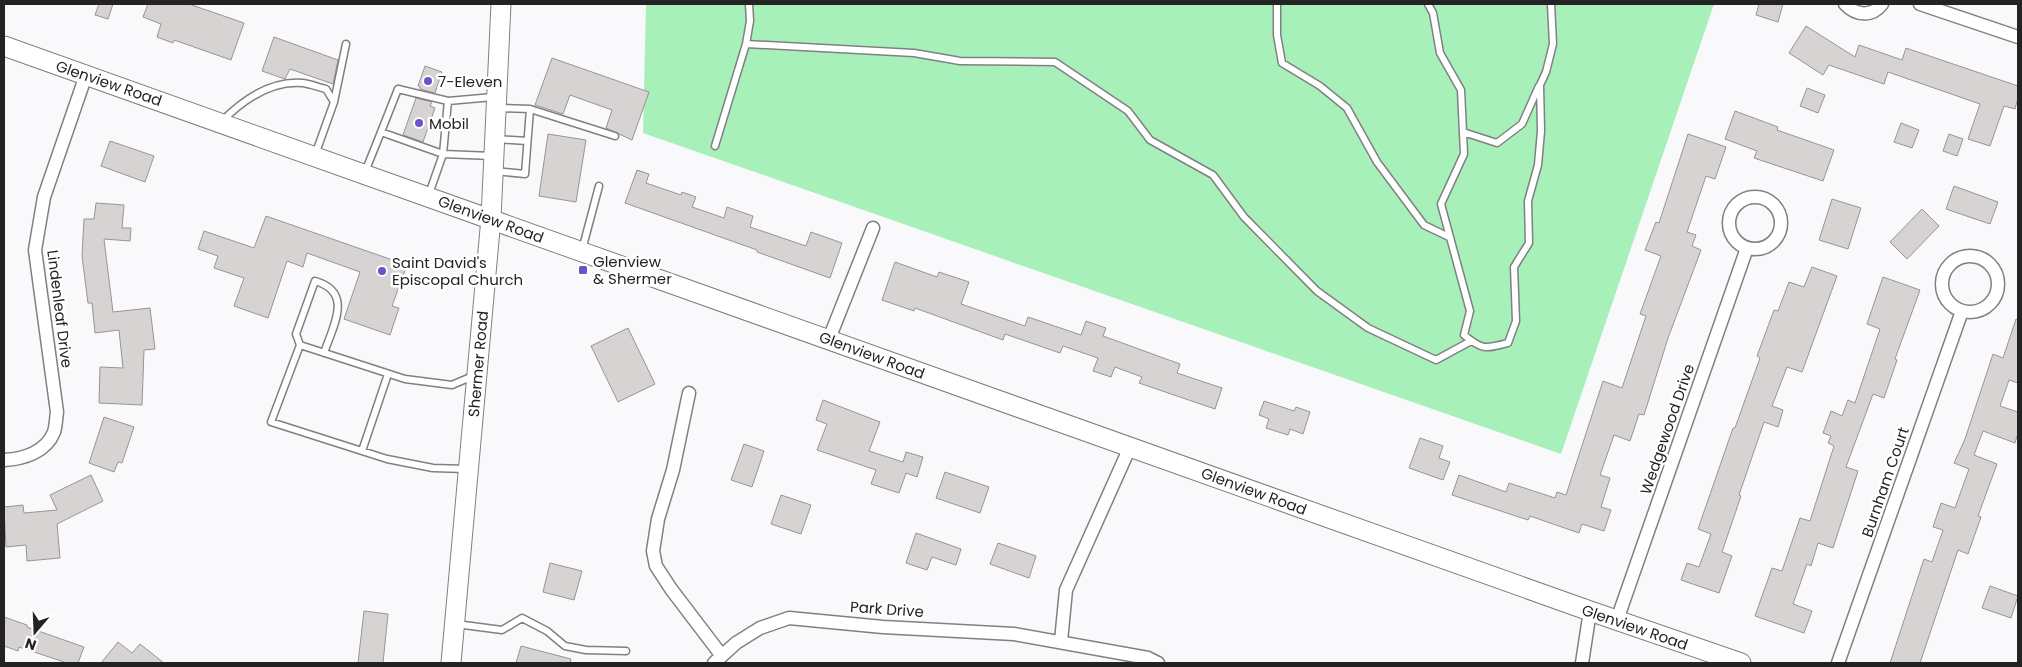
<svg xmlns="http://www.w3.org/2000/svg" width="2022" height="667" font-family="Poppins,sans-serif">
<style>
.green{fill:#a8f0ba}
.building{fill:#d6d3d2;stroke:#989494}
.lines{fill:none;stroke-linecap:round;stroke-linejoin:round}
.service-casing{stroke:#808083;stroke-width:9}
.minor-casing{stroke:#808083;stroke-width:15}
.secondary-casing{stroke:#808083;stroke-width:21}
.service{stroke:#fff;stroke-width:6}
.minor{stroke:#fff;stroke-width:12}
.secondary{stroke:#fff;stroke-width:19}
.poi-dot{fill:#6d52cb;stroke:#fff;stroke-width:2}
.labels{text-anchor:middle;dominant-baseline:central;stroke-width:5;stroke-linejoin:round;paint-order:stroke}
.poi-label{font-size:15px;fill:#232324;stroke:#fff;text-anchor:start}
.street-label{font-size:15px;fill:#232324;stroke:#fff}
</style>
<rect width="100%" height="100%" fill="#f9f9fc"/>
<path class="green" d="M646 4H1714L1561 454 643 133Z"/>
<path class="building" d="M99 4H113L108 19 95 15Z
M148 4H189L244 23 231 60 174 40 173 43 157 37 161 24 143 17Z
M1759 4H1783L1778 22 1756 15Z
M1806 26 1855 57 1859 45 1902 60 1906 48 2018 86V98L2015 109 2004 106 1990 146 1968 139 1980 104 1888 72 1884 84 1829 65 1823 75 1789 53Z
M274 37 338 60 333 84 290 69 285 79 262 71Z
M552 58 649 92 632 140 606 128 612 110 570 95 563 114 535 105Z
M425 66 442 72 435 93 420 89V87L418 86Z
M1807 88 1825 95 1818 113 1800 106Z
M416 98 432 102 430 106 435 108 423 142 403 135Z
M1735 111 1778 127 1777 130 1834 150 1823 181 1754 158 1757 151 1725 139Z
M1901 123 1919 130 1912 148 1894 142Z
M548 134 586 140 576 202 539 196Z
M1688 134 1726 147 1715 179 1706 176 1687 232 1696 235 1692 246 1701 250 1668 338 1644 415 1639 414 1630 441 1614 435 1600 475 1610 478 1601 507 1611 510 1604 531 1582 524 1579 533 1530 516 1528 520 1452 495 1459 475 1506 492 1509 483 1555 498 1557 492 1566 495 1603 381 1622 388 1646 316 1640 314 1661 256 1645 250 1656 222 1659 223Z
M1949 134 1963 139 1957 156 1943 151Z
M110 141 154 156 145 182 101 166Z
M637 170 649 174 646 183 681 195 682 192 696 197 692 207 724 218 727 207 753 216 750 227 806 246 811 232 842 243 830 278 757 252V250L625 203Z
M1954 186 1998 202 1990 224 1946 209Z
M1832 199 1861 208 1848 249 1819 240Z
M96 203 124 205 122 228H131L130 241 104 239 113 312 150 308 155 349 144 350 142 405 99 403 100 367 123 368 119 330 95 333 92 303H88L82 256 84 219H94Z
M1922 209 1939 226 1907 259 1890 242Z
M266 216 407 265 392 306 399 308 390 335 344 319 360 272 307 253 303 267 287 261 268 318 234 306 244 278 214 268 218 256 198 249 204 231 254 248Z
M895 262 937 277 939 272 969 282 961 304 1025 326 1028 317 1081 335 1086 321 1106 328 1103 336 1180 364 1177 373 1222 388 1215 409 1139 383 1142 377 1115 367 1111 377 1093 371 1098 358 1063 346 1060 353 1005 334 1003 340 915 308 914 311 882 300Z
M1812 267 1837 276 1802 372 1787 367 1772 406 1783 410 1778 427 1764 422 1739 495 1741 496 1722 552 1732 556 1719 593 1681 580 1687 563 1699 567 1711 534 1698 529 1733 428H1735L1760 358 1757 356 1774 310 1778 311 1789 282 1804 287Z
M1883 277 1920 290 1895 359 1897 360 1884 398 1873 394 1846 467 1858 471 1833 548 1818 543 1811 566 1807 564 1793 604 1812 611 1804 633 1755 616 1772 568 1782 571 1800 518 1810 521 1834 446 1828 443 1831 436 1823 433 1831 411 1842 416 1848 400 1855 403 1880 329 1867 324Z
M2016 319 2018 320V383L2009 380 2000 406 2018 412V433L2015 443 1983 431 1974 455 1997 464 1978 516 1981 517 1968 554 1958 550 1920 663H1890L1924 559 1932 562 1943 530 1933 527 1941 503 1955 508 1969 469 1954 463 1965 439 1993 354 2003 358Z
M628 328 655 384 618 402 591 346Z
M823 400 880 422 869 451 903 462 906 452 923 457 917 477 906 473 899 493 871 484 876 470 817 450 827 424 816 420Z
M1264 401 1294 411 1296 407 1310 412 1303 434 1290 429 1288 435 1266 428 1269 419 1259 415Z
M104 417 134 427 122 463 118 462 114 472 89 463Z
M1420 438 1443 446 1439 458 1450 462 1443 480 1409 468Z
M744 444 764 451 752 487 731 480Z
M945 472 989 487 980 513 936 498Z
M91 475 103 501 57 524 60 558 27 561 26 545 6 547 4 507 23 505 24 513 57 510 50 495Z
M781 495 811 505 801 534 771 524Z
M916 533 961 549 956 565 932 557 927 570 906 563Z
M998 543 1036 556 1029 578 990 564Z
M550 563 582 571 574 600 543 592Z
M1990 586 2018 596 2011 618 1982 608Z
M364 611 388 614 383 663H358Z
M4 617 27 625V627L84 647 78 663H67L19 647 18 651 4 646Z
M118 642 132 653 140 644 164 663H101Z
M521 646 571 659 570 663H516Z"/>
<g class="lines">
<defs>
<path id="service" d="M1277 4V35L1282 63 1320 86 1347 108 1377 162 1424 225 1449 237
M1428 4 1433 13 1440 53 1461 90 1464 154 1441 204 1470 311 1464 335C1482 350 1485 349 1508 343L1516 321 1514 267 1529 243 1528 201 1538 165 1541 131 1540 85 1546 72 1553 44 1551 4
M746 44 750 21 749 4
M498 108 530 109 615 136
M222 121C243 100 271 80 303 83 310 84 318 87 326 89L334 102
M381 132 398 89 448 101 493 97
M1463 132 1497 143 1522 124 1539 86
M496 139 527 141
M715 146 746 44 914 53 960 61 1055 62 1128 111 1150 140 1213 175 1244 217 1317 291 1368 328 1436 360 1471 341
M315 155 334 102 346 44
M494 171 525 174 530 109
M365 172 381 132 443 154 492 156
M429 194 443 154 448 101
M582 250 599 186
M300 345 296 334 315 281C354 292 333 326 324 353
M362 451 388 374
M466 469 433 468 387 459 271 422 300 345 405 379 452 385 473 376
M456 624 502 630 522 618 547 631 565 646 586 650 626 651"/>
<path id="minor" d="M1845 4C1856 16 1872 17 1882 4
M1920 4 2018 37
M1729 223a26 26 0 1 1 52 0a26 26 0 1 1-52 0Z
M1942 284a28 28 0 1 1 56 0a28 28 0 1 1-56 0Z
M829 339 873 228
M689 393 673 470 658 519 653 551 656 566 671 589 722 656
M4 460C24 459 46 452 54 432 56 426 56 418 57 412L35 250 44 197 86 75
M1617 620 1747 248
M1061 641 1066 590 1130 447
M714 663 736 643 760 628 789 618 883 627 1014 634 1148 658 1158 663
M1582 663 1590 611
M1838 663 1962 311"/>
<path id="secondary" d="M4 46 1590 611 1741 663
M451 663 491 218 501 4"/>
</defs>
<use href="#service" class="service-casing"/>
<use href="#minor" class="minor-casing"/>
<use href="#secondary" class="secondary-casing"/>
<use href="#service" class="service"/>
<use href="#minor" class="minor"/>
<use href="#secondary" class="secondary"/>
</g>
<g class="poi-dot">
<circle cx="428" cy="81" r="5"/>
<circle cx="419" cy="123" r="5"/>
<rect x="578" y="265" width="10" height="10" rx="2.5"/>
<circle cx="382" cy="271" r="5"/>
</g>
<g class="labels">
<g class="poi-label">
<text x="438" y="81">7-Eleven</text>
<text x="429" y="123">Mobil</text>
<text x="593" y="261">Glenview<tspan x="593" dy="17">&amp; Shermer</tspan></text>
<text x="392" y="262">Saint David's<tspan x="392" dy="17">Episcopal Church</tspan></text>
</g>
<g class="street-label">
<text transform="translate(109 83) rotate(19)">Glenview Road</text>
<text transform="translate(491 219) rotate(20)">Glenview Road</text>
<text transform="translate(60 309) rotate(83)">Lindenleaf Drive</text>
<text transform="translate(872 355) rotate(20)">Glenview Road</text>
<text transform="translate(478 364) rotate(-85)">Shermer Road</text>
<text transform="translate(1667 429) rotate(-71)">Wedgewood Drive</text>
<text transform="translate(1885 482) rotate(-71)">Burnham Court</text>
<text transform="translate(1254 491) rotate(20)">Glenview Road</text>
<text transform="translate(887 609) rotate(4)">Park Drive</text>
<text transform="translate(1635 627) rotate(19)">Glenview Road</text>
</g>
</g>
<rect width="2022" height="667" fill="none" stroke="#232324" stroke-width="10"/>
<g transform="translate(35 632) rotate(199)" stroke="#ffffff" stroke-width="4" paint-order="stroke">
<path d="M0-4L9 19L0 12L-9 19Z" fill="#232324"/>
<text y="-8" font-size="14" font-weight="bold" text-anchor="middle" fill="#232324">N</text>
</g>
</svg>
